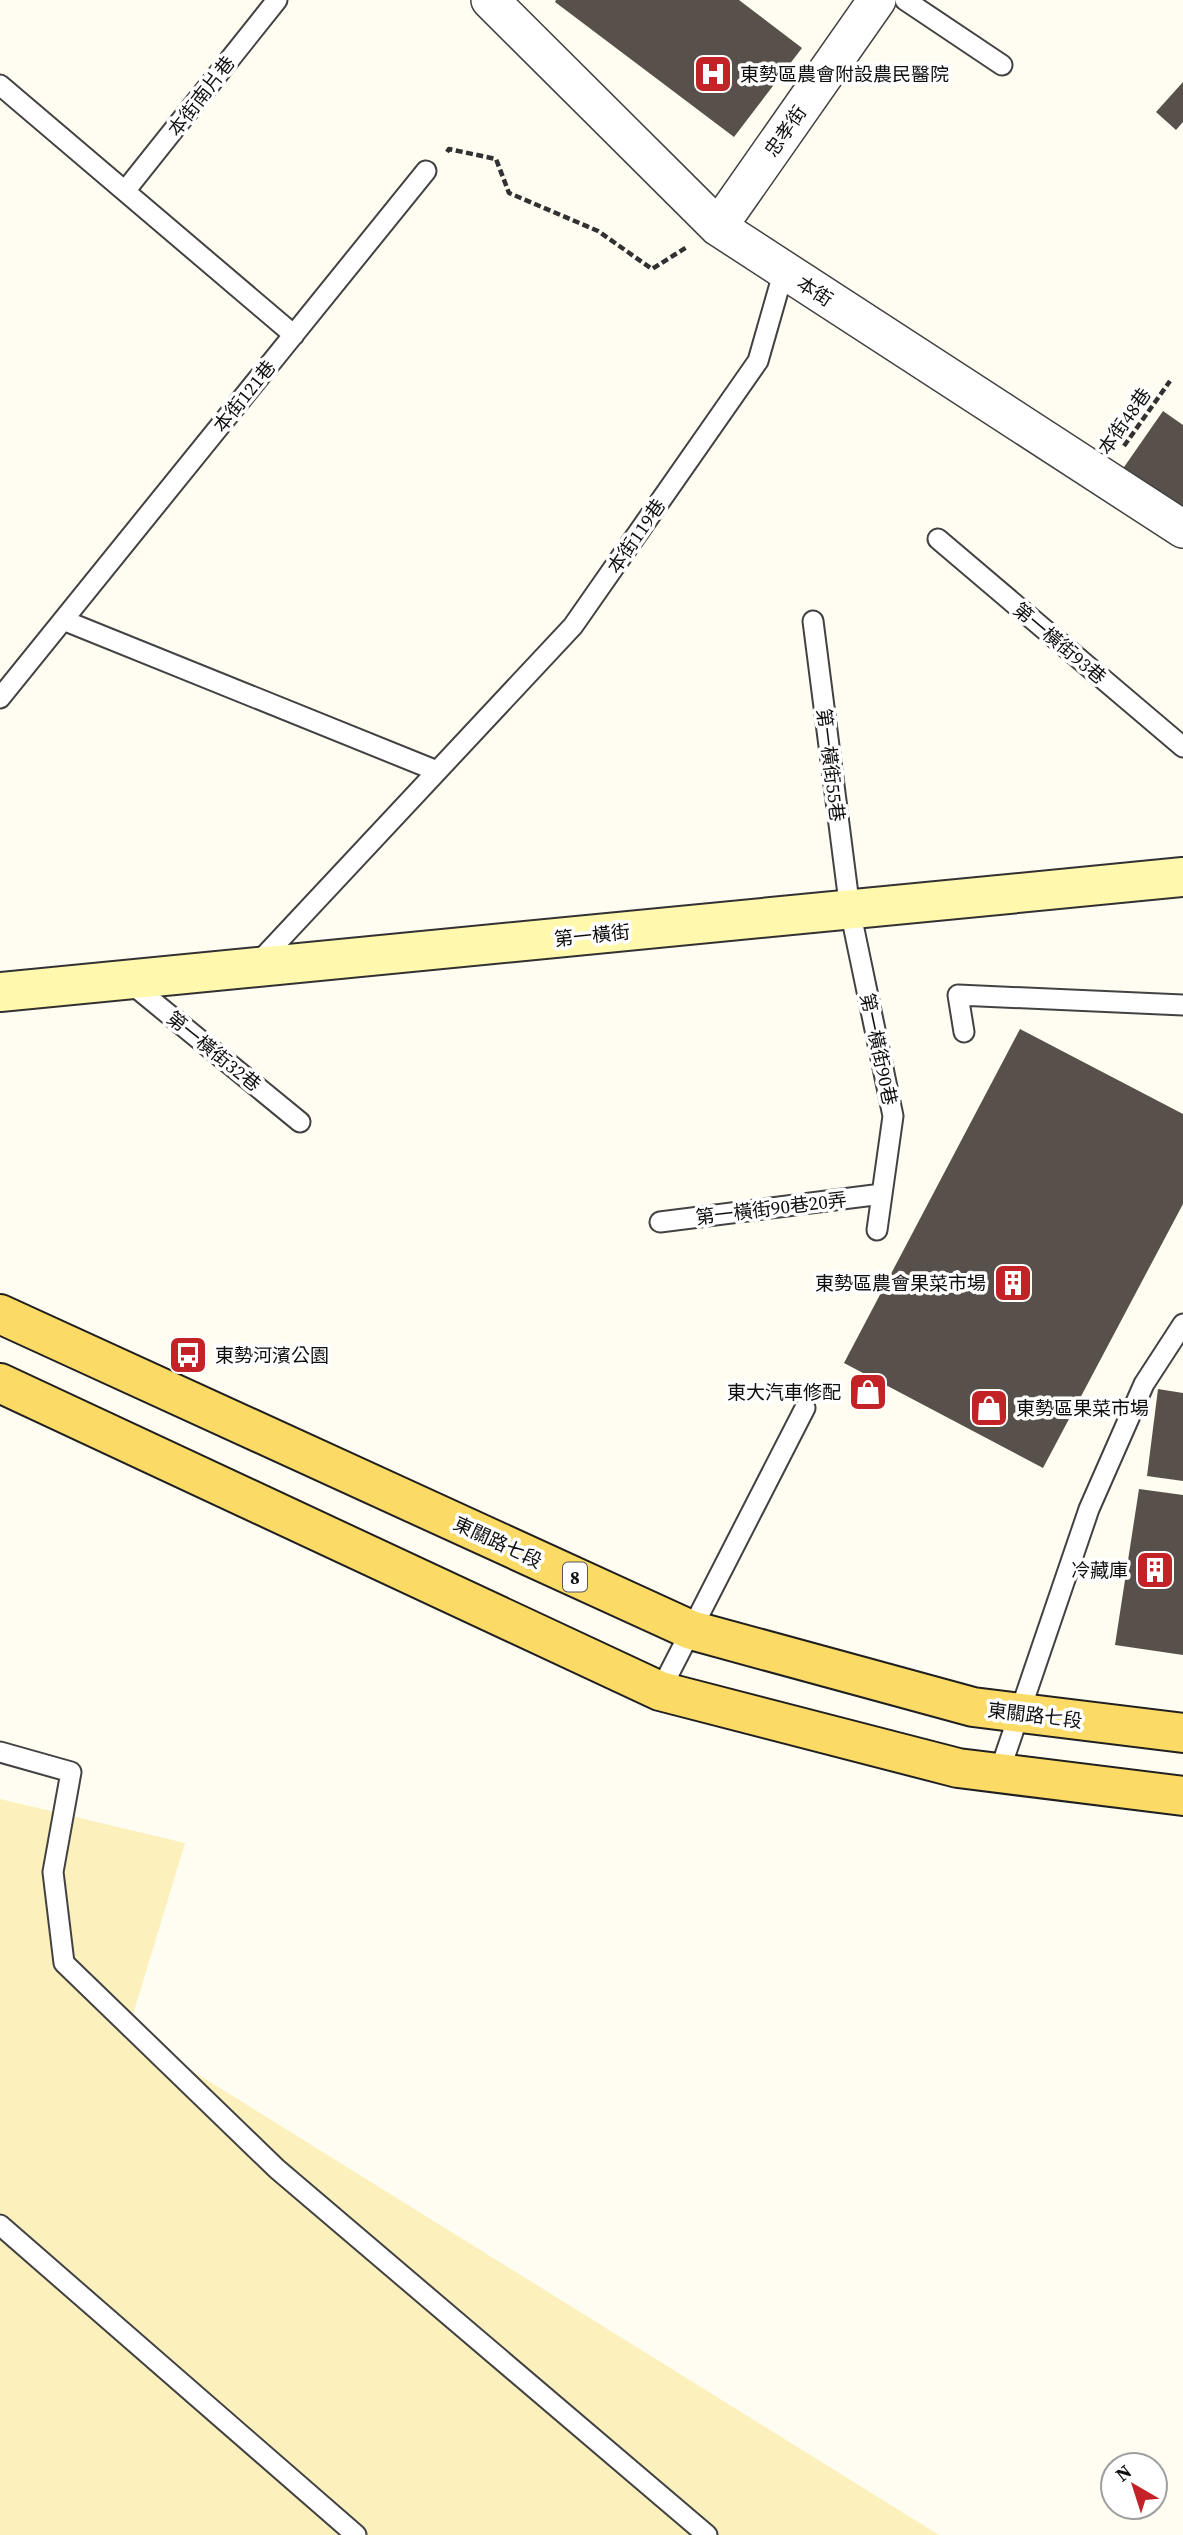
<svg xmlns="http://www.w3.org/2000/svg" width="1183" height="2535" font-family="'Source Serif 4','Noto Sans TC',serif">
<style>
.sand{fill:#fcf0bd}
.building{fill:#58514b}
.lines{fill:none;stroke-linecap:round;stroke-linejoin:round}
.lane-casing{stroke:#424242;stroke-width:23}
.street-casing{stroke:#424242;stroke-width:40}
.secondary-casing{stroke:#313131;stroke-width:42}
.primary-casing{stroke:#202020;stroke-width:42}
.path{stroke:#313131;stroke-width:4.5;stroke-dasharray:7 3.5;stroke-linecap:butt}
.lane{stroke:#fff;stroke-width:19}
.street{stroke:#fff;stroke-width:37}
.secondary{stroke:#fff8ad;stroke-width:38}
.primary{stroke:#fbdb66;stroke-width:38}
.labels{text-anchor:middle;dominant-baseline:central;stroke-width:7;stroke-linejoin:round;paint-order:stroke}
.shield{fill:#fff;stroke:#575757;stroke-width:2}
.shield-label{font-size:18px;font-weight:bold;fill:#0f0f0f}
.poi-label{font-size:19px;fill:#0f0f0f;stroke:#fff;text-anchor:start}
.street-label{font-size:19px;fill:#0f0f0f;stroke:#fff}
</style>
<rect width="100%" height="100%" fill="#fffdf2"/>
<path class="sand" d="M0 1799 185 1843 128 2031 939 2535H0Z"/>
<path class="building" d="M556 0H739L802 48 734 137 555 2Z
M1183 82V122L1176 130 1156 112Z
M1163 411 1183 425V511L1122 470Z
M1020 1029 1183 1114V1204L1043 1468 844 1363Z
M1158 1389 1183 1393V1481L1147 1476Z
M1139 1489 1183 1495V1655L1115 1645Z"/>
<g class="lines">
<defs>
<path id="lane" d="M905 0 1002 65
M0 85 294 335
M125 191 277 0
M938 539 1183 747
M63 620 437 771
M813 621 850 910 893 1116 877 1230
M0 698 426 171
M257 964 573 626 758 361 784 270
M128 981 300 1122
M964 1032 958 995 1183 1005
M660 1222 882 1194
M660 1691 805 1408
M0 1752 71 1772 53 1872 64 1963 277 2169 707 2535
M999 1773 1089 1509 1144 1384 1183 1324
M0 2225 356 2535"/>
<path id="street" d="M490 0 718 227 1183 529
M718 227 877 0"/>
<path id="secondary" d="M0 992 1183 877"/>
<path id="primary" d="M0 1314 691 1630 973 1707 1183 1733
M0 1383 660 1691 958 1768 1183 1796"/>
</defs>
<use href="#lane" class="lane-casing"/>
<use href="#street" class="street-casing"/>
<use href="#secondary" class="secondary-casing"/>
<use href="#primary" class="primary-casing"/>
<path class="path" d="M447 152 449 149 496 159 509 193 598 231 652 269 687 247
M1124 446 1170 381"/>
<use href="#lane" class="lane"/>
<use href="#street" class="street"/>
<use href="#secondary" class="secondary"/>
<use href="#primary" class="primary"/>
</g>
<defs>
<symbol id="hospital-square" viewBox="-11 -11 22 22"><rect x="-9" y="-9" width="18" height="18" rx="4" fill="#c32326" stroke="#fff"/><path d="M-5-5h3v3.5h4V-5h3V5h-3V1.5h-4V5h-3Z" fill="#fff"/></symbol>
<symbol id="building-square" viewBox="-11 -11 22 22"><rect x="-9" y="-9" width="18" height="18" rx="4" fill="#c32326" stroke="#fff"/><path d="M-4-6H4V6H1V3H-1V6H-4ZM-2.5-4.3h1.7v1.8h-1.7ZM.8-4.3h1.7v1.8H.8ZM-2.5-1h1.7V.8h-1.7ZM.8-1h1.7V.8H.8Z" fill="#fff"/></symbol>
<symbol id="bus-square" viewBox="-11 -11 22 22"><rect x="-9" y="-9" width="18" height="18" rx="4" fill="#c32326" stroke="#fff"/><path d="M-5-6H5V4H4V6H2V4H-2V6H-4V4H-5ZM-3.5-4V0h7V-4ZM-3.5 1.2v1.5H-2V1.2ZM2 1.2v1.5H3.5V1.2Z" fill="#fff"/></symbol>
<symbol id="shop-square" viewBox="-11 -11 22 22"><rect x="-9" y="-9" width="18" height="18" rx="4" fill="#c32326" stroke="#fff"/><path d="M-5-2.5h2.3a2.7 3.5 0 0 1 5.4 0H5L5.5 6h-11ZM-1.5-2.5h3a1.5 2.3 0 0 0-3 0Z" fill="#fff"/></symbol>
</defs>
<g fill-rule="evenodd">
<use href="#hospital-square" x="691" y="52" width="44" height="44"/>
<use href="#building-square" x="991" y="1261" width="44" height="44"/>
<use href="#bus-square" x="166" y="1333" width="44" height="44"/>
<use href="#shop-square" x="846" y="1370" width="44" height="44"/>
<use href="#shop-square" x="967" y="1386" width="44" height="44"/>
<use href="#building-square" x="1133" y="1548" width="44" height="44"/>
</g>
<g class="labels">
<rect class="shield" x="563" y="1562.5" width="24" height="29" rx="5"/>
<g class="shield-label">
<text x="575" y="1577">8</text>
</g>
<g class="poi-label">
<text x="740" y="74">東勢區農會附設農民醫院</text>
<text x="986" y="1283" text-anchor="end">東勢區農會果菜市場</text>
<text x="215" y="1355">東勢河濱公園</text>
<text x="841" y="1392" text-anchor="end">東大汽車修配</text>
<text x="1016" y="1408">東勢區果菜市場</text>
<text x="1128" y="1570" text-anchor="end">冷藏庫</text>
</g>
<g class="street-label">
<text transform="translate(201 96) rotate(-52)">本街南片巷</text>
<text transform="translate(785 131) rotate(-55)">忠孝街</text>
<text transform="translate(815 291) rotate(33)">本街</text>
<text transform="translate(244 396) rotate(-51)">本街121巷</text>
<text transform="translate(1124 421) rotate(-55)">本街48巷</text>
<text transform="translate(636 536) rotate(-55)">本街119巷</text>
<text transform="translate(1060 643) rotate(40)">第一橫街93巷</text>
<text transform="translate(831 765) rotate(83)">第一橫街55巷</text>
<text transform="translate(592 935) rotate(-6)">第一橫街</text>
<text transform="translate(879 1049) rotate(78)">第一橫街90巷</text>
<text transform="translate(214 1051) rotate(39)">第一橫街32巷</text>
<text transform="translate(771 1208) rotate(-7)">第一橫街90巷20弄</text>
<text transform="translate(498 1542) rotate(25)">東關路七段</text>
<text transform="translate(1035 1715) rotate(7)">東關路七段</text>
</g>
</g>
<g transform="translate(1134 2486) rotate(321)"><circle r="33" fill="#ffffff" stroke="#9f9f9f" stroke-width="2"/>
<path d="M0-5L12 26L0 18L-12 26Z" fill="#c32326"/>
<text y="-10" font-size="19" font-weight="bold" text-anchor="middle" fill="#0f0f0f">N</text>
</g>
</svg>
